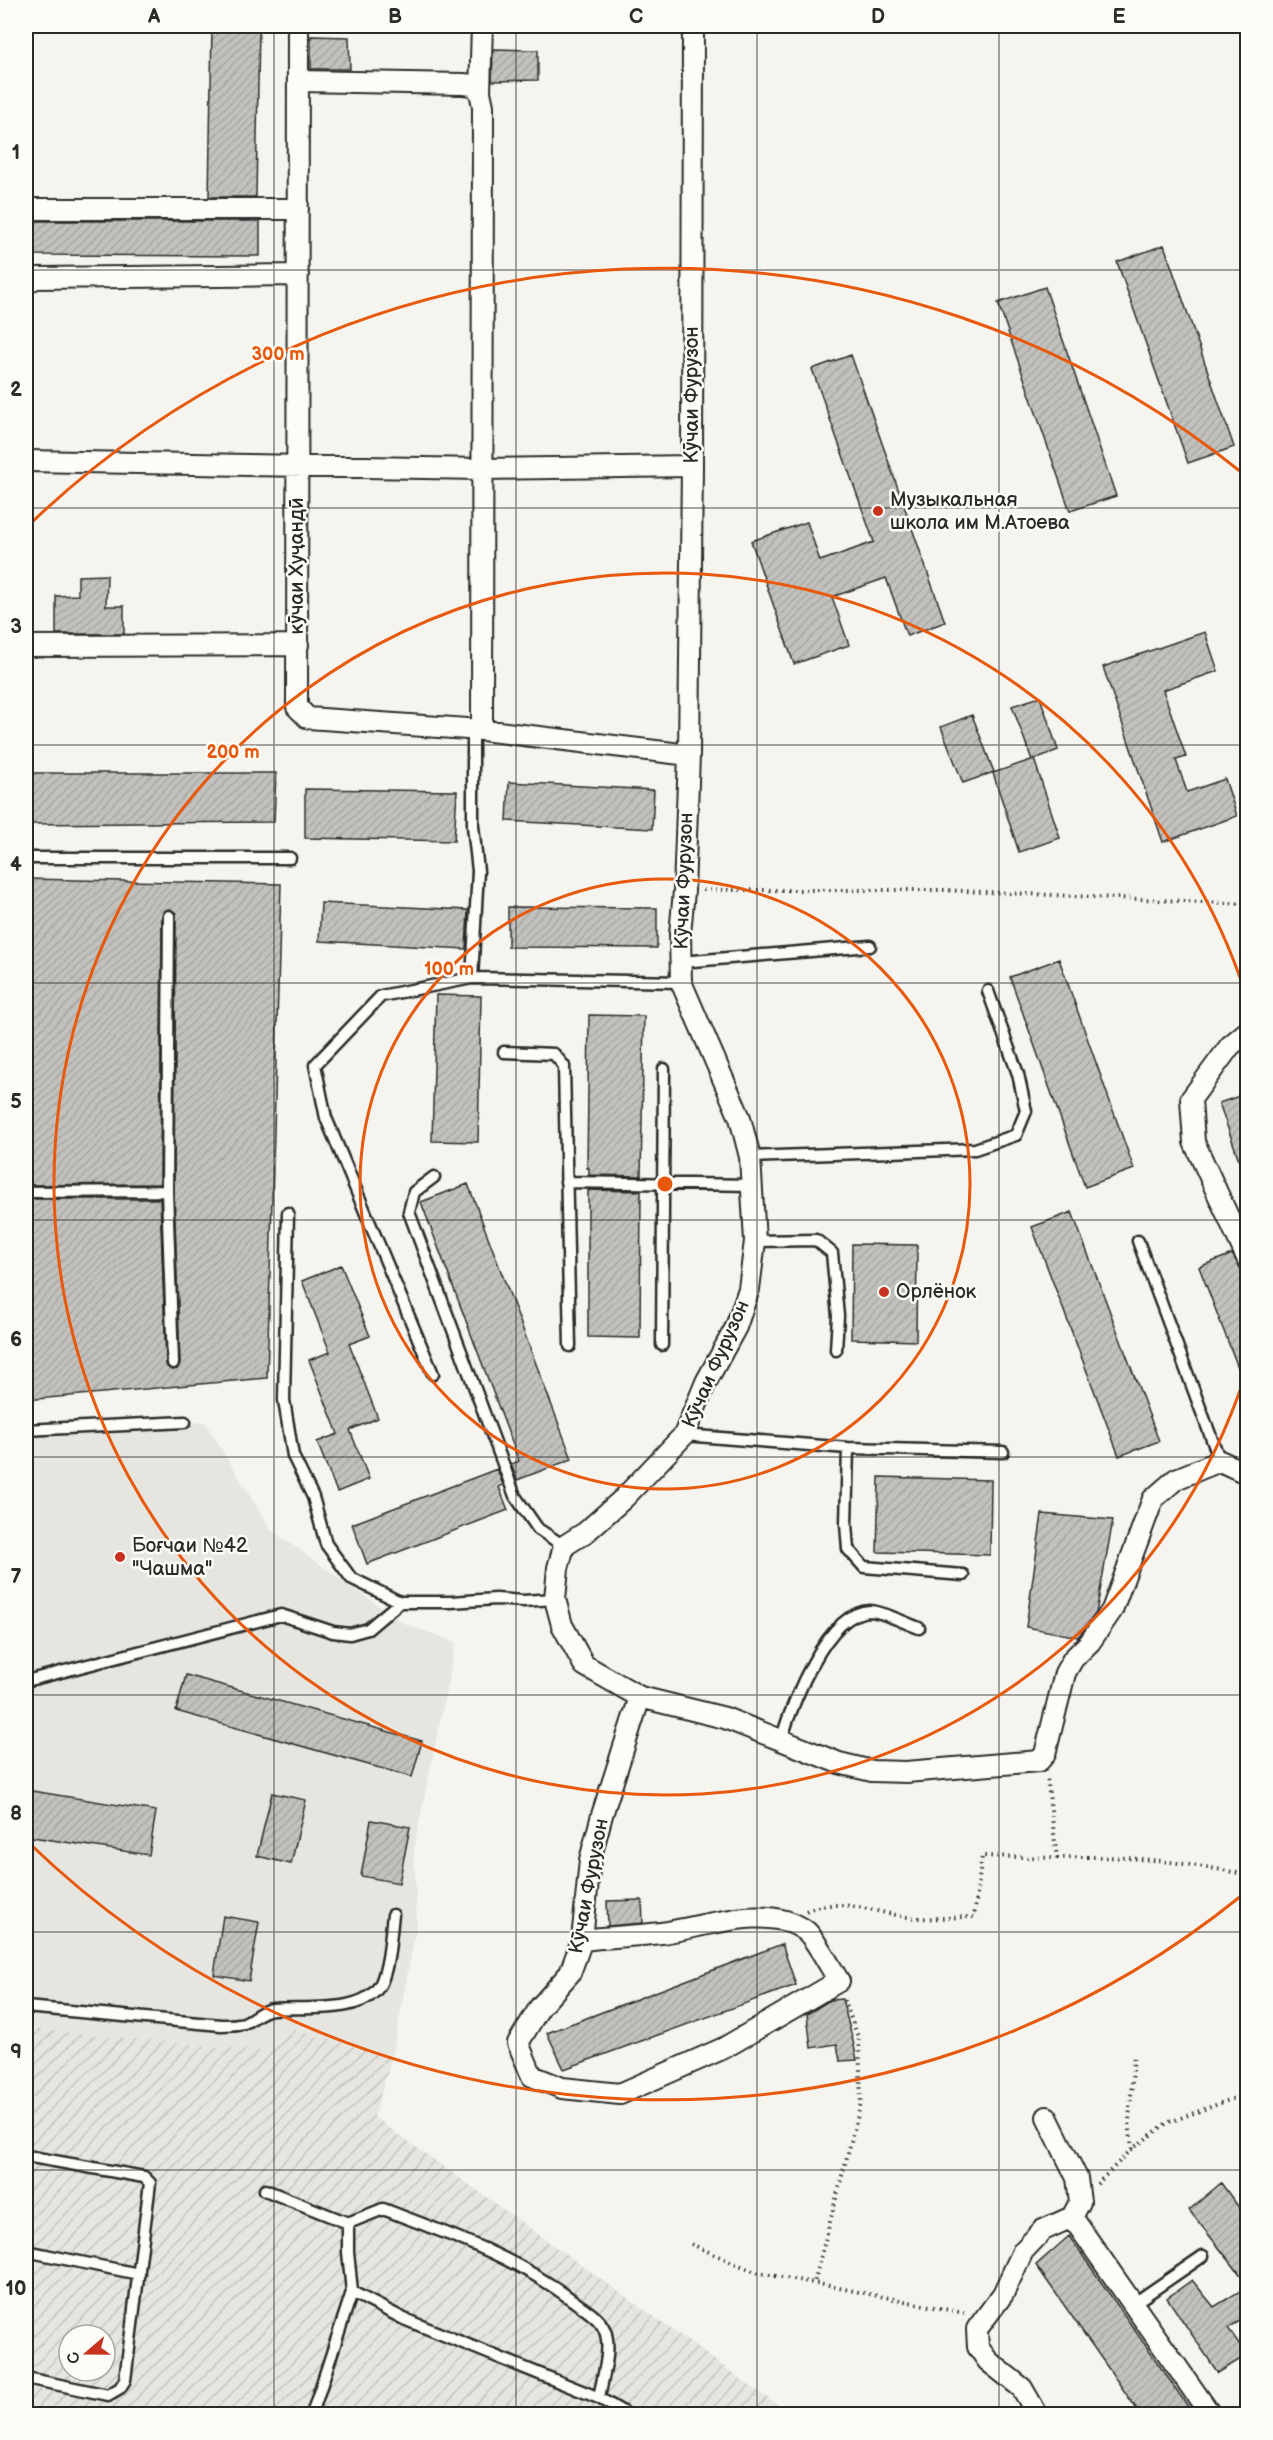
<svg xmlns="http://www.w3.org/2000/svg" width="1273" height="2440" font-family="'Balsamiq Sans',sans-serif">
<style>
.built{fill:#e6e5e0}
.industrial{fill:url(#industrial-furrows);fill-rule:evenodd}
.building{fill:url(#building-hatch);stroke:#2b2b2b;stroke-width:1.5}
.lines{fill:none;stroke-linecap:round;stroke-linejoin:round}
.lane-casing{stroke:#2b2b2b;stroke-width:15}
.street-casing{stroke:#2b2b2b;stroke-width:24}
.path{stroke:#2b2b2b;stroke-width:4;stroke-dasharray:1.5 4.5;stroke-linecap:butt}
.lane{stroke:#fdfcf7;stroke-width:10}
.street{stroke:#fdfcf7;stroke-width:20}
.grid{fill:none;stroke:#2b2b2b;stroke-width:1.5;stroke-opacity:0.55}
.ring{fill:none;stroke:#e8590c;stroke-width:3}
.poi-dot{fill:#c8321e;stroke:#fdfcf7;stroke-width:2}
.labels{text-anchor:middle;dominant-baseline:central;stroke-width:5;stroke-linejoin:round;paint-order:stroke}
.street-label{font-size:20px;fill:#2b2b2b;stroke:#fdfcf7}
.poi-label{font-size:20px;fill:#2b2b2b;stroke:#fdfcf7;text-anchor:start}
.centre{fill:#e8590c;stroke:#fdfcf7;stroke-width:3}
.ring-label{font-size:18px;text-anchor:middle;font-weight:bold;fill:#e8590c;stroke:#fdfcf7;stroke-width:5;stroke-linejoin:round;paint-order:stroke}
.neatline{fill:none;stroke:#2b2b2b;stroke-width:2}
.grid-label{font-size:20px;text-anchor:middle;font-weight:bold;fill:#2b2b2b}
</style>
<defs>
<pattern id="industrial-furrows" width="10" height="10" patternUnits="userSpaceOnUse" patternTransform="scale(1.5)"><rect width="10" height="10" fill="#e6e5e0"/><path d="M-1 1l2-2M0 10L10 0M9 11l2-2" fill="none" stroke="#c5c5c0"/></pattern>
<pattern id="building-hatch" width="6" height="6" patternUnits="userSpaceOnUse" patternTransform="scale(1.5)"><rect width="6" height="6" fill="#c2c1be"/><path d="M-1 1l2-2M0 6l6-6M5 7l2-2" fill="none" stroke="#a7a6a3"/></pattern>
</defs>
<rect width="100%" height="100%" fill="#f5f4ef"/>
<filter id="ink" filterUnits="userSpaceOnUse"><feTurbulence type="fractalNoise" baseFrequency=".0167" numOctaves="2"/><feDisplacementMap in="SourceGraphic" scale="12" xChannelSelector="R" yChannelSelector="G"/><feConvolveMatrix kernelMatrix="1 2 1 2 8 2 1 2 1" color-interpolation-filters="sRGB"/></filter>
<g filter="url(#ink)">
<path class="built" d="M100 1421 205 1422 271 1530 405 1624 456 1642 414 1848 417 1923 392 2057 291 2029 262 2051 26 2028V1427Z"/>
<path class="industrial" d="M26 2028 262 2051 291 2029 392 2057 374 2117 790 2414H26ZM69 2335H105V2371H69Z"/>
<path class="building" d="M212 26H259L256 197H209Z
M311 36 349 37 350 69H311Z
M493 49 538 50V80L492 81Z
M29 221H260V256L29 255Z
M1164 245 1234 447 1188 463 1117 262Z
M1045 287 1116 496 1070 511 998 303Z
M851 355 945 622 907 636 886 578 832 597 849 645 794 664 751 541 807 522 820 561 874 542 812 369Z
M107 575 106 606H124V634H56V596L78 595V576Z
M1205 632 1218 671 1163 690 1186 757 1176 760 1187 792 1225 779 1237 816 1163 842 1103 667Z
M1040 697 1058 750 1032 760 1012 706Z
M972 715 994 772 963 783 941 727Z
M1034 759 1060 838 1019 852 993 773Z
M26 773H276L274 822 26 824Z
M509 782 654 790 652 829 507 821Z
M305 789 457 791 454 841 305 838Z
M26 879 281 884 267 1378 26 1400V1199H160L166 1363 167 1367 173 1370 177 1369 180 1363 174 1191 176 913 168 909 163 912 162 916 160 1184 26 1185Z
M321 903 468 910 466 949 319 941Z
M508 907 657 908V948L508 947Z
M1059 959 1134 1169 1085 1187 1010 977Z
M436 995 481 996 478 1142 432 1141Z
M589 1015 644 1016 641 1176 589 1175V1168H587Z
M1248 1093V1177H1245L1219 1103Z
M468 1184 572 1459 517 1480 511 1464 519 1461 421 1202Z
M588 1190 641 1191 640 1338 588 1337Z
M1072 1212 1159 1441 1119 1456 1032 1227Z
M852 1244 917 1245 916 1341 851 1339Z
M1232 1254 1241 1269 1248 1272 1246 1388 1199 1267Z
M341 1265 370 1336 349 1344 378 1418 350 1430 369 1479 337 1492 317 1442 338 1434 309 1360 330 1352 302 1281Z
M497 1469 503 1485 499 1487 508 1510 367 1564 352 1524Z
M879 1477 991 1480 990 1555 877 1552Z
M1042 1514 1113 1520 1096 1613 1078 1637 1026 1627Z
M186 1675 422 1741 412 1777 176 1711Z
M26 1790 156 1811 149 1855 26 1836Z
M272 1793 306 1800 291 1864 257 1856Z
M371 1820 410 1827 399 1883 361 1876Z
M642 1900 643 1923 608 1926 607 1901Z
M223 1916 259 1922 249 1981 214 1975Z
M782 1944 796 1985 564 2069 547 2033Z
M842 1999 853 2041 857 2060 840 2061 837 2044 811 2048 807 2014 830 2000Z
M1221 2183 1248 2220V2284L1189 2210Z
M1069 2236 1194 2415H1141L1036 2265Z
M1192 2280 1214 2307 1248 2286V2316L1228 2328 1247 2355 1218 2373 1167 2298Z"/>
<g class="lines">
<defs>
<path id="lane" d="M26 858H290
M169 916 167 1191 173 1363
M681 962 870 946
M472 978 478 871 473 826V730
M504 1052 554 1054 564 1066 570 1346
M750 1157 975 1149 1016 1135 1026 1111 1018 1074 988 991
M434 1177 414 1192 409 1212 515 1496 538 1529 564 1546
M566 1182 752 1185
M26 1192 167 1191
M288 1213 284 1400 293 1456 313 1497 326 1544 351 1578 400 1602H451L496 1599 523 1601 555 1599
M755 1241 816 1240 832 1253 838 1316 836 1350
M1138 1241 1220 1461
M662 1345 664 1069
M433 1374 326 1118 315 1065 381 996 472 978 681 982
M26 1430 185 1422
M684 1435 848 1448 1003 1452
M848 1448 846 1524 848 1549 864 1567 963 1575
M26 1681 281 1615 333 1632 350 1634 368 1629 400 1602
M781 1740C792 1705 826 1612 870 1611 882 1611 907 1624 919 1628
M26 2007 221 2025C228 2025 236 2025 244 2023 254 2019 261 2010 273 2009 302 2006 365 2016 381 1983 390 1962 390 1937 393 1915
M26 2156 144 2177 150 2183 125 2380 120 2388 108 2395 26 2378
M265 2190 348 2223
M26 2251 139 2274
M1133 2304 1203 2256
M599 2398C602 2379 611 2353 606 2334 602 2319 587 2311 575 2302 514 2256 454 2236 383 2209L348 2223V2252L352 2292 404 2319 599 2398 626 2414
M312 2414 352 2292"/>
<path id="street" d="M298 26 297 707 308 718 482 730 689 755
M298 81 463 84 473 85 480 92 483 106 482 730
M480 92 482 26
M26 209H298
M26 283 36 278 298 275
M26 461 482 469 692 466
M26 646 298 645
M1248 1031 1230 1046 1191 1099 1194 1142 1248 1260
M640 1697 725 1718 839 1763 872 1771 906 1772 1039 1761 1045 1754 1065 1673 1073 1659 1090 1642 1112 1610 1153 1499 1176 1479 1220 1461 1248 1474
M582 1940C609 1937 635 1936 661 1933 703 1928 767 1902 806 1931 815 1938 832 1970 839 1981L724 2048 620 2094 562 2088 532 2076 518 2043 540 2007 570 1973 582 1940 590 1860 602 1815 640 1697 584 1665 562 1625 555 1599 558 1568 564 1546 586 1532 624 1498 684 1435 706 1382 736 1327 749 1289 755 1241 750 1157 740 1118 681 982 680 934 684 891 689 755 692 466 693 26
M1072 2217 1210 2414
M1037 2414 1022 2388 988 2361 978 2347 977 2329 1003 2294 1023 2251 1043 2230 1072 2217 1080 2202 1077 2178 1047 2117"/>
</defs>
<use href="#lane" class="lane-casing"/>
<use href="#street" class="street-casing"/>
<path class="path" d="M703 890H942L1248 904
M1057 1858C1123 1854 1183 1862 1248 1875
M806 1911C837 1896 876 1913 908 1917 929 1920 952 1917 974 1917L982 1856 1057 1858 1047 1777
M844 2000 859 2039 861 2103 814 2283 964 2313
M1132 2149 1129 2121 1134 2056
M1097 2184 1132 2149 1167 2123 1248 2093
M691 2244 755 2272 814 2283"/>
<use href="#lane" class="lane"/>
<use href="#street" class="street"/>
</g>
</g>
<path class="grid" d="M274 26V2414M516 26V2414M757 26V2414M999 26V2414M26 270H1248M26 508H1248M26 745H1248M26 983H1248M26 1220H1248M26 1457H1248M26 1695H1248M26 1932H1248M26 2170H1248"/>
<g class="ring">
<circle cx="665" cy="1184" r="305"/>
<path d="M1246 1373A611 611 0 1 1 1246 995"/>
<path d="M1241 1896A916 916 0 0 1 29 1843M29 525A916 916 0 0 1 1241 472"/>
</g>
<g class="poi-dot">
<circle cx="878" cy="511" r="6"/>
<circle cx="884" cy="1292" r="6"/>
<circle cx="120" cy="1557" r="6"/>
</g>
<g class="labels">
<g class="street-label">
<text transform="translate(692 395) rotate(-90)">Кӯчаи Фурузон</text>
<text transform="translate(297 566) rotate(-90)">кӯчаи Хуҷандӣ</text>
<text transform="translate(684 881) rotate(-88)">Кӯчаи Фурузон</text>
<text transform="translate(716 1364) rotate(-66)">Кӯчаи Фурузон</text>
<text transform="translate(589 1886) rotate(-79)">Кӯчаи Фурузон</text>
</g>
<g class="poi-label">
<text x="890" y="500">Музыкальная<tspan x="890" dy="23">школа им М.Атоева</tspan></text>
<text x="896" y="1292">Орлёнок</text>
<text x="132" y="1546">Боғчаи №42<tspan x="132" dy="23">"Чашма"</tspan></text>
</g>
</g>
<circle cx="665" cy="1184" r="9" class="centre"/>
<g class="ring-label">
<text x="278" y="360">300 m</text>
<text x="233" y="758">200 m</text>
<text x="449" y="975">100 m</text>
</g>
<rect width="1273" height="2440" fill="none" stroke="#fdfcf7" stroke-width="66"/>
<g transform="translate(87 2353) rotate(250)"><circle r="28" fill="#fdfcf7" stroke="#a9a8a5" stroke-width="1.5"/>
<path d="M0-4.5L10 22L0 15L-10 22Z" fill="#c8321e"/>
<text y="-9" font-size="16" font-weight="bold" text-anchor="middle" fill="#2b2b2b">С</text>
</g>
<rect x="33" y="33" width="1207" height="2374" class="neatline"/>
<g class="grid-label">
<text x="154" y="23">A</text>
<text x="395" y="23">B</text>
<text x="636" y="23">C</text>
<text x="878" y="23">D</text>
<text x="1119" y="23">E</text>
<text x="16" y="159">1</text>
<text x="16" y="396">2</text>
<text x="16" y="633">3</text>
<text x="16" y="871">4</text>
<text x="16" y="1108">5</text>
<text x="16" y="1346">6</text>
<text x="16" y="1583">7</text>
<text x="16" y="1820">8</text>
<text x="16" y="2058">9</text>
<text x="16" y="2295">10</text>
</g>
</svg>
